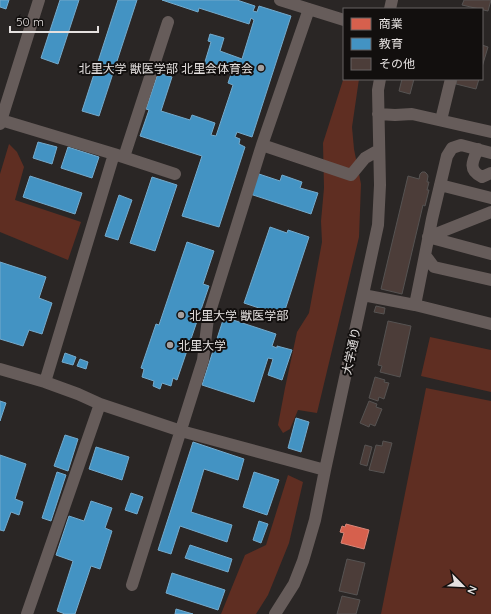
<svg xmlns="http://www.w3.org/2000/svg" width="491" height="614" font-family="Quicksand,'Noto Sans JP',sans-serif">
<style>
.green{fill:#5f2e22}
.shops{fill:#d6604d;stroke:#da8779}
.schools{fill:#4393c3;stroke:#74aacc}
.building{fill:#4c3d39;stroke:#565352}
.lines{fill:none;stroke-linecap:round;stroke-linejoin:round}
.minor{stroke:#665c5a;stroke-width:12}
.poi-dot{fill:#a4a09f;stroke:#120f0e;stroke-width:1.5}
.labels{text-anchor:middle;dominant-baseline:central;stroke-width:4;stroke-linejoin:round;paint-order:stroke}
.poi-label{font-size:12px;fill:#e5e1e0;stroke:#120f0e;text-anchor:start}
.street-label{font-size:12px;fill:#e5e1e0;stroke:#120f0e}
</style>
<rect width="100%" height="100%" fill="#2a2625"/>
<path class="green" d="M344 77V79H359L352 127 354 149 361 184 359 237 317 413 298 410 290 429 283 433 278 425 285 388 297 332 309 313 322 242 321 221 324 188 323 143Z
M9 144 17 152 24 167 15 200 81 222 68 260 0 232V174Z
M430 337 491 350V392L421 376Z
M426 388 491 401V614H381Z
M288 475 303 482 289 543 268 595 256 614H221L245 555 266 545Z"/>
<path class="shops" d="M346 524 369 530 364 549 341 543 344 533 340 532 342 526 345 527Z"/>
<path class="schools" d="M0 0H9L6 9 0 7Z
M60 0H79L58 64 41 58Z
M118 0H137L99 116 82 111Z
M162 0H237L255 6 253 11 257 12 259 6 291 16 252 137 237 132 235 137 240 139 239 144 245 147 219 227 182 216 202 156 140 136 149 110 146 109 158 73 172 77 161 111 190 120 192 115 215 123 211 135 216 136 233 85 228 83 231 74 204 65 211 42 208 41 210 34 224 38 220 51 242 59 254 20 251 18 249 24 199 8 198 12Z
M38 142 57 147 52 164 33 158Z
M68 147 99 157 92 178 61 168Z
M256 173 280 181 282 175 302 182 300 188 318 193 311 214 250 194Z
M30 176 82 193 75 214 23 197Z
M152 177 177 185 155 251 130 243Z
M119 195 132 200 118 240 105 236Z
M270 227 287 233 288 230 309 237 283 316 244 303Z
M187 242 214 251 203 284 209 286 177 380 173 378 171 386 162 383 160 389 153 386 154 381 142 377 144 369 141 368 156 324 159 325Z
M0 262 46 277 39 298 52 303 42 334 29 330 23 346 0 339Z
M224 317 276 334 272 346 277 348V346L292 350 282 380 268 375 273 359 268 358 254 402 202 385Z
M65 353 76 357 73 365 62 362Z
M80 359 88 362 86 369 77 366Z
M0 401 6 403 0 421Z
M296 418 309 422 301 452 288 448Z
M65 435 78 439 68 471 54 466Z
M193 442 244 459 238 480 204 469 191 512 232 525 227 542 180 526 171 554 158 550Z
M96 447 129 457 122 480 89 469Z
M0 455 26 464 15 499 23 502 19 515 11 512 4 531 0 530Z
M57 472 66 475 51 521 42 518Z
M254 472 279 480 267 515 243 507Z
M131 493 143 497 137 514 125 510Z
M91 501 112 508 105 528 112 531 100 569 91 566 75 614H65L57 611 73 561 56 555 69 516 84 521Z
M259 521 268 524 261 543 253 540Z
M190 545 232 559 228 572 185 558Z
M172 573 225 590 218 610 166 593Z
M176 609 193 614H175Z"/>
<path class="building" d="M464 0H491L488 11 462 5Z
M482 45 488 47 482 67Z
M402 79H414L410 94 399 91Z
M457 79H479L476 89 456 84Z
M422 172H425L427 174 428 176 427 182H429L427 190H429L425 206 423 205 402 294 381 289 408 176 419 179 420 174Z
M376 306 385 308 384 314 374 312Z
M388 321 411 326 400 377 380 372 382 366 378 365Z
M375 377 385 380 384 382 389 383 384 399 379 397 378 401 369 398Z
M369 401 377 404 376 407 382 409 375 426 370 424 369 427 360 423Z
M383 441 392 443 384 473 369 470 376 445 382 446Z
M365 445 372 447 367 466 360 464Z
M347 559 365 563 357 595 339 591Z
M342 596 360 600 356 614H337Z"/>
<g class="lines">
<path class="minor" d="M280 0 344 20
M390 9 392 0
M378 114 395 115 412 114 491 132
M1 120 114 154 175 174
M441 120 451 79
M0 124 39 0
M262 145 351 175 365 158 379 150
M478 149C473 160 467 170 482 177L491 173
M491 153 461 145 452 148 447 156 432 219 425 255 434 267 491 280
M124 157 168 22
M440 185 491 198
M491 212 428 237 491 254
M425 255 415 305 491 324
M363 295 415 305
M0 369 45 382 78 394 100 404 27 614
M45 382 114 154
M100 404 181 431 325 470
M132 585 203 360 208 318 262 145 309 9
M275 614 294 584 303 561 315 520 325 470 378 225 380 185 378 90 380 79"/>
</g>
<g class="poi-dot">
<circle cx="261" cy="68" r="4"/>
<circle cx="181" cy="315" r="4"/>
<circle cx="170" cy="345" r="4"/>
</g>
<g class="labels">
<g class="poi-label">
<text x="253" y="68" text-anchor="end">北里大学 獣医学部 北里会体育会</text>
<text x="189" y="315">北里大学 獣医学部</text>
<text x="178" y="345">北里大学</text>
</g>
<g class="street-label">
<text transform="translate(351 351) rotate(-78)">大学通り</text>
</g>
</g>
<rect x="343" y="8" width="140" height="72" fill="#120f0e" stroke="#666362"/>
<rect x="351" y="18" width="20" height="12" fill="#d6604d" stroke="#666362"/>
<text x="379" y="28" font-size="12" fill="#e5e1e0">商業</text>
<rect x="351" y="38" width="20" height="12" fill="#4393c3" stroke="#666362"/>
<text x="379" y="48" font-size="12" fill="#e5e1e0">教育</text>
<rect x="351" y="58" width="20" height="12" fill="#4c3d39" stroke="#666362"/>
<text x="379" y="68" font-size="12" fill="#e5e1e0">その他</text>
<g transform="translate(463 586) rotate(114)" stroke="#120f0e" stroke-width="3" paint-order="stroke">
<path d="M0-3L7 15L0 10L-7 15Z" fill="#e5e1e0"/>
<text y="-6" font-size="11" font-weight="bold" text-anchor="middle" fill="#e5e1e0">N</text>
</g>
<path d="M10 26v6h88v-6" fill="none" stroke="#e5e1e0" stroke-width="2"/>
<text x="16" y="26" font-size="12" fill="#e5e1e0" stroke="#120f0e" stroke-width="3" paint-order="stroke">50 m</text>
</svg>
